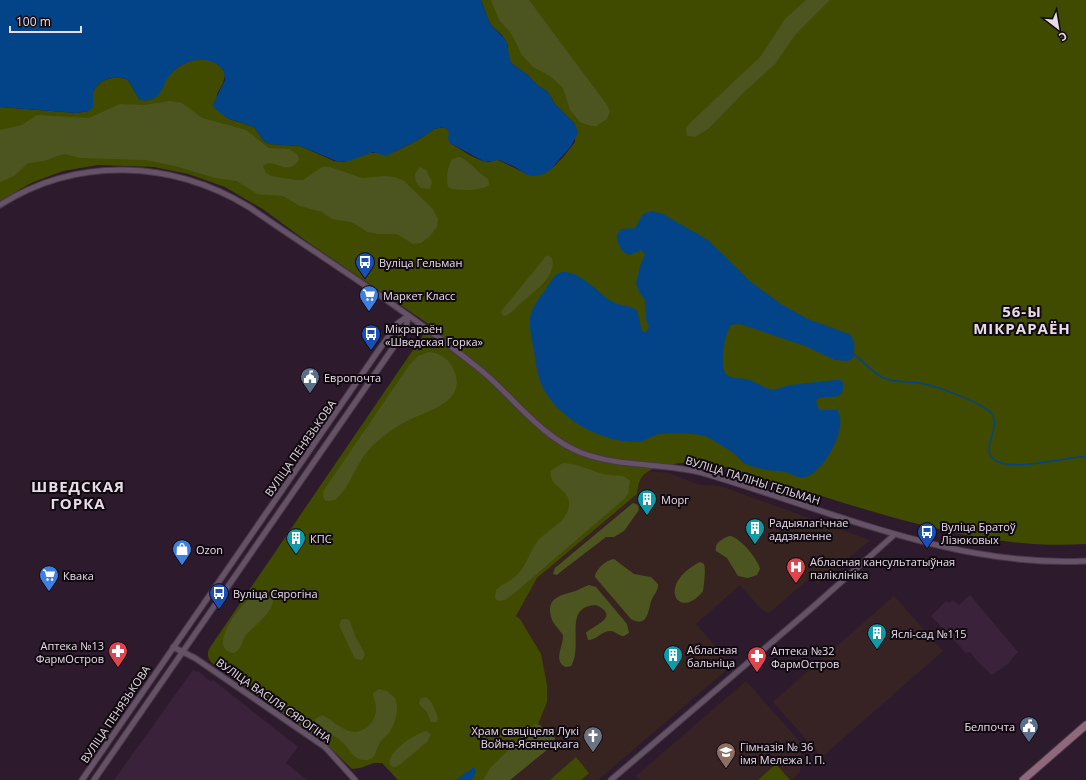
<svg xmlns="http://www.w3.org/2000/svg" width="1086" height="780" font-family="'Open Sans',sans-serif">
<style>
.built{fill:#3a233a}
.education{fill:#372324}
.medical{fill:#372420}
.green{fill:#414b00}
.forest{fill:#4c551f}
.water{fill:#034489}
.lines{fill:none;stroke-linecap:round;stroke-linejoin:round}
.stream{stroke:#034489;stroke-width:1.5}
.street-casing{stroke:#473948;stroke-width:7}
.secondary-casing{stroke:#473948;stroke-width:9}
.street{stroke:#665267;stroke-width:5}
.secondary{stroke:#8f687b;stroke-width:7}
.labels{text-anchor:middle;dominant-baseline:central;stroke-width:4;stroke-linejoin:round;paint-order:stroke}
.poi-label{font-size:11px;fill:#e8dce8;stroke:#100910;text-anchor:start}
.street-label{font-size:11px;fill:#e8dce8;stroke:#100910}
.district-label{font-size:15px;font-weight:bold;letter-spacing:1px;fill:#e8dce8;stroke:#100910}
</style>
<rect width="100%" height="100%" fill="#2d1b2d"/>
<path class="built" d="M970 595 1018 652 1014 656 1009 663 992 675 979 663 970 652 966 653 931 616 946 601 949 603 953 600 959 605Z
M193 670 197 672 198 671 211 682 213 680 298 747 286 763 307 780H114Z"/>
<path class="education" d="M894 596 943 651 822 757 773 702Z
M746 681 802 744 800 772 791 780H640L636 776Z"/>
<path class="medical" d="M647 471 669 473 699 485 720 486 870 540 818 584 811 577 769 613 762 610 740 585 696 624 732 665 598 780H495L520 619 516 616 537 578 637 494 638 484Z"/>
<path class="green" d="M481 0H1086V544C979 551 875 511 774 482 750 475 726 466 701 461 690 461 656 466 647 472 639 478 638 485 637 494L537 578 516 616 520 619 541 654 547 685V702L535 732 495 780H398L382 763H374L360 768 352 769 324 742 214 665C207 659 206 653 211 646L430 325 309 243 264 210 225 187 188 174 154 167 98 165 63 171 31 183 0 201V107L76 113 89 111C92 103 91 96 94 90 100 78 117 75 128 80L139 99C145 101 151 101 156 96 161 93 162 87 164 83 173 67 191 56 209 60 216 62 223 67 225 74L223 83 217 94 216 109 229 119 254 127 263 140 269 144 300 146 334 161 344 162 369 153 394 152 418 140 434 129 444 127 449 131 450 143C460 149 474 159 486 162 491 163 496 158 500 161 505 163 527 175 530 175 549 178 565 155 575 142V124L555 104 547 91 537 85 528 75 511 63 508 58V46L502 35 490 24Z
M576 757 589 773 581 780H550Z
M776 764 790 780H758Z"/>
<path class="forest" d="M491 0H529L607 105 610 111 607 119 596 126H591L580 122 570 110 563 88 550 76 533 67 522 55 511 33 499 20Z
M806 0H830L795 35 775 64 743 93 708 129 695 137 687 136 686 128 689 124 761 56 785 19Z
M170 101 182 103 202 118 246 130 269 148 289 149 298 155 299 160C287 178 274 156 263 166L266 173 271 176 296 180H303L322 167H330L362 178 386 176 395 177 404 181 432 208 438 219 437 227 430 236 421 243 413 244 397 234H378L368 232 351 222 332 219 322 212 300 206 283 196 257 194 237 181 215 178 175 166 145 160 80 158 65 154 60 155 44 161 28 163 14 176 0 182V130L22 125 37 115 89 118 120 104 144 105Z
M459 157C467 158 478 173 488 179L489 185C481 191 459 191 449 188 445 182 448 165 452 159Z
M420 167 426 170 432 182 430 189 421 188 416 182 415 174Z
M547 255 552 258C557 277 533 292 521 303 515 308 511 315 503 316L501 312 502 310Z
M429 352C439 353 448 358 453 368 469 401 430 410 409 420 396 426 383 436 372 446 358 460 353 479 341 494L335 500 326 501 323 497 324 490 410 364 418 356Z
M563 463C578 463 594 473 609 475 618 476 624 474 630 481L628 494 624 499 517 591 505 600 498 601 495 598 496 590C502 584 512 581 518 574 527 565 529 552 537 542 547 529 569 523 569 503 569 488 548 487 551 471Z
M633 503 638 505 639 510 624 531 614 537H606L563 570 557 575 553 574 555 568Z
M729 536C738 535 759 560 760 569L757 575 748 578 738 576 727 558 716 551C714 543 722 539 729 536Z
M614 559 634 574 651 577 658 584C658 591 655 593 652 599 648 608 649 629 631 619L595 577C595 570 606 560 614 559Z
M700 562 704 564C706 567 704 586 703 591 679 622 655 585 700 562Z
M589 585 596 587 627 624 629 633 624 636C618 636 615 630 609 631 601 632 596 640 588 640L586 633C592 626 622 617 596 605 562 606 584 645 571 666L566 667C552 661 564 646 563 635 559 629 553 624 551 617 545 595 566 595 578 590 582 588 585 586 589 585Z
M268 596 273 599C275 611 253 627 246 635 241 642 242 649 234 653 207 650 237 609 247 601 253 596 260 598 268 596Z
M342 619H347L350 621 355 636 365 654 362 660 355 659 339 625Z
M379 689 387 691 395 698C400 708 395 724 389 733 386 736 381 740 379 744 375 752 376 761 364 760 352 759 349 747 341 741 334 734 323 732 315 725V719L322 715C337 722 350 741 367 727 372 723 375 718 376 711 377 704 373 699 373 693Z
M426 697C432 701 436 712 438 719L436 722H431L427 712 419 704 420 699Z
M535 724 540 725 546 732 554 736 555 739 553 745 510 780H483L490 768Z
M426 731 431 734 427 742 398 766 393 767 390 765C386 752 415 734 426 731Z"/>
<path class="water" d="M0 0H481L490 24 506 40 511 63 528 75 537 85 547 91 555 104 575 124 578 133 571 146 550 170 544 174 534 176 527 175 515 167 499 160 485 162 450 143 448 139 449 131 443 127 434 129 418 140 386 156 373 152 349 161 339 162 300 146 269 144 263 140 254 127 227 118 214 108 213 104 225 80 224 71C210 52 182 59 169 76 164 82 163 92 156 97 151 100 145 102 139 99L128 80C117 75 98 78 94 91 92 96 94 101 93 107L89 111 76 113 0 107Z
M652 211 663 214 708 240 750 281 781 304 808 319 849 334C856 340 855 349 853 358L848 361 835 360 805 346 740 324 731 325C725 332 719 366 726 374 730 379 741 378 747 379 756 382 764 388 773 390L790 385 835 380H841L843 383C845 405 825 392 816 400L819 410H837C850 425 824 473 805 477 797 479 793 474 785 472 771 470 758 470 744 463 740 460 737 456 733 453 731 451 708 437 705 436 695 433 666 432 656 435 650 437 644 442 637 442 601 442 558 419 542 386 537 375 536 363 534 351 532 340 529 329 530 318 532 307 539 298 546 289 549 284 552 278 557 274 573 264 599 293 611 301 619 306 629 305 637 310L642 331 646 332 649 327 646 320 645 301 638 289 636 283 640 266 645 254 641 250 630 255C621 253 617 244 617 235L621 229 635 228 643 214Z
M474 767 476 771 472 780H456Z"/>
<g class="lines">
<path class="stream" d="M853 354C864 361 872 373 884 378 895 383 908 381 920 383 940 387 971 399 988 410 1008 425 973 452 999 462 1016 470 1066 458 1086 456"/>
<defs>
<path id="street" d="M0 205C77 156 172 160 249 207 320 256 395 303 463 356 473 364 484 372 493 381 521 407 546 439 582 453 619 467 661 463 699 472 825 508 953 568 1086 561
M173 647 195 658 325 747 355 780
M82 780 376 354 398 323 408 316
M94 780 406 329 408 316
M611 780 813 607 894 535"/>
<path id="secondary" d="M1023 780 1086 725"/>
</defs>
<use href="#street" class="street-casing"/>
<use href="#secondary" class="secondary-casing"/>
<use href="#street" class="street"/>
<use href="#secondary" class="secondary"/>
</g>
<defs>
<symbol id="bus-pin" viewBox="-11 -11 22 30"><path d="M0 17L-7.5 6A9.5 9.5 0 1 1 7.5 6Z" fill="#1a4fb4" stroke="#100910"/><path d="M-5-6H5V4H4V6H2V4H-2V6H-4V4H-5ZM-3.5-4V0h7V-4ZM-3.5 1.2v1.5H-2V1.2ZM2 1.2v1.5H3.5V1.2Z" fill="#fff"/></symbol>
<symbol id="supermarket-pin" viewBox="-11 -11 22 30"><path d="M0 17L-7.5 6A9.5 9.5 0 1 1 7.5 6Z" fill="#3f7fe0" stroke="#100910"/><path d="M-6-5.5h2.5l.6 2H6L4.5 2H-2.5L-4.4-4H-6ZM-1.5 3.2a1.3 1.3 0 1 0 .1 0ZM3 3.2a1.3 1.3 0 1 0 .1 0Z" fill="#fff"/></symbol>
<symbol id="civic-pin" viewBox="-11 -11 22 30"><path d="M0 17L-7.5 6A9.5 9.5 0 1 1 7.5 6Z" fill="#5c6f8a" stroke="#100910"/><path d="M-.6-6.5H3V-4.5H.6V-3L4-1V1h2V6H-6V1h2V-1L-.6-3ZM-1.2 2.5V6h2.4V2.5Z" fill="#fff"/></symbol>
<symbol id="building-pin" viewBox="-11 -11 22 30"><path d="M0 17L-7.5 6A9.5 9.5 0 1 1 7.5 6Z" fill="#0f9aa8" stroke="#100910"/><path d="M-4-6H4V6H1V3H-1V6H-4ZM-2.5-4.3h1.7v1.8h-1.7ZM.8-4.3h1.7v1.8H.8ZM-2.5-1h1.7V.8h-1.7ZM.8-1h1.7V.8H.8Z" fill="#fff"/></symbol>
<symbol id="shop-pin" viewBox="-11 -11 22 30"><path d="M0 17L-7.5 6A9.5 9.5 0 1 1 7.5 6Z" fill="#3f7fe0" stroke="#100910"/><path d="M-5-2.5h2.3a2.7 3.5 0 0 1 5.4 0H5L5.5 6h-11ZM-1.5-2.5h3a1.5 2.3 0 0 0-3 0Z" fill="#fff"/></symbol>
<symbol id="hospital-pin" viewBox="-11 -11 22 30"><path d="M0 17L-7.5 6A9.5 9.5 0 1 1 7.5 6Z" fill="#e0444e" stroke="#100910"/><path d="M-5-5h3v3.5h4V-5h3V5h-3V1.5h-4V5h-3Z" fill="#fff"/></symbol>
<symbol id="pharmacy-pin" viewBox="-11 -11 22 30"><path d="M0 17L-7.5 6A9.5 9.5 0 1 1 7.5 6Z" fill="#e0444e" stroke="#100910"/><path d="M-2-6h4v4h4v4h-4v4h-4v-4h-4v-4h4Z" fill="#fff"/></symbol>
<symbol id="church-pin" viewBox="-11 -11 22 30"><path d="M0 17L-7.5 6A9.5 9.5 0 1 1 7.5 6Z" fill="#6b7280" stroke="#100910"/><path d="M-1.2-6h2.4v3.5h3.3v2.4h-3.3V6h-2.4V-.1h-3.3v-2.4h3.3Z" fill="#fff"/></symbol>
<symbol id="school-pin" viewBox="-11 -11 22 30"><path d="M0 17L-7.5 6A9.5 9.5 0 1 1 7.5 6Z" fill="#8d6e63" stroke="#100910"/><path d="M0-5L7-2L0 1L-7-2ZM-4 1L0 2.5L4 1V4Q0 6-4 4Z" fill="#fff"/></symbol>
</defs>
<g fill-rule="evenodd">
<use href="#bus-pin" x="354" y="251" width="22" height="30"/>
<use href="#supermarket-pin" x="358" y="284" width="22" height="30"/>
<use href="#bus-pin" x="360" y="323" width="22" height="30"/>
<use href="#civic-pin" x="299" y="366" width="22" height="30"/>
<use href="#building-pin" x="636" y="488" width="22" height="30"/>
<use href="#building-pin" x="744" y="517" width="22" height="30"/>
<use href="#bus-pin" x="916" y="521" width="22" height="30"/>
<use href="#building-pin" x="285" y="527" width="22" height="30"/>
<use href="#shop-pin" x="171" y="538" width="22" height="30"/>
<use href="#hospital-pin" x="785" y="556" width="22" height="30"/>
<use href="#supermarket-pin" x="38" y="564" width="22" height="30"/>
<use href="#bus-pin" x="208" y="582" width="22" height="30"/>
<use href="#building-pin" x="866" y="622" width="22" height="30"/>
<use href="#pharmacy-pin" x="107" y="640" width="22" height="30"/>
<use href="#building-pin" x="662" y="644" width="22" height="30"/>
<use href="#pharmacy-pin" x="746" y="645" width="22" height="30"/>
<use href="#civic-pin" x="1018" y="715" width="22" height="30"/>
<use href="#church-pin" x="582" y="725" width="22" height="30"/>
<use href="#school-pin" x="715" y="741" width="22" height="30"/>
</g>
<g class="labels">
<g class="poi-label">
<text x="379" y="262">Вуліца Гельман</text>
<text x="383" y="295">Маркет Класс</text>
<text x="385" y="328">Мікрараён<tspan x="385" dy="13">«Шведская Горка»</tspan></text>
<text x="324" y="377">Европочта</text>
<text x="661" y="499">Морг</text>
<text x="769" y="522">Радыялагічнае<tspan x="769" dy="13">аддзяленне</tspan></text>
<text x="941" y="526">Вуліца Братоў<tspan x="941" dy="13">Лізюковых</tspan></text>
<text x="310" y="538">КПС</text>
<text x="196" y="549">Ozon</text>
<text x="810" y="561">Абласная кансультатыўная<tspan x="810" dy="13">паліклініка</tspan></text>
<text x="63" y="575">Квака</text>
<text x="233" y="593">Вуліца Сярогіна</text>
<text x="891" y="633">Яслі-сад №115</text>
<text x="104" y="645" text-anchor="end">Аптека №13<tspan x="104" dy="13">ФармОстров</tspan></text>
<text x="687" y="649">Абласная<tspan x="687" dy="13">бальніца</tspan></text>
<text x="771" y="650">Аптека №32<tspan x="771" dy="13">ФармОстров</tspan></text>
<text x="1015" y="726" text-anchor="end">Белпочта</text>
<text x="579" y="730" text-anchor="end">Храм свяціцеля Лукі<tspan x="579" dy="13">Война-Ясянецкага</tspan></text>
<text x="740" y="746">Гімназія № 36<tspan x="740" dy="13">імя Мележа І. П.</tspan></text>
</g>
<g class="street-label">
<text transform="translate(300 448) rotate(-55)">ВУЛІЦА ПЕНЯЗЬКОВА</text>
<text transform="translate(753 480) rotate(17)">ВУЛІЦА ПАЛІНЫ ГЕЛЬМАН</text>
<text transform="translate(274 700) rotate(35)">ВУЛІЦА ВАСІЛЯ СЯРОГІНА</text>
<text transform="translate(115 714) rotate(-56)">ВУЛІЦА ПЕНЯЗЬКОВА</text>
</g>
<g class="district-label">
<text x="1022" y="311">56-Ы<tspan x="1022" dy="17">МІКРАРАЁН</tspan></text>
<text x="78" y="486">ШВЕДСКАЯ<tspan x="78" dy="17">ГОРКА</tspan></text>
</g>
</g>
<g transform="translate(1058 28) rotate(149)" stroke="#100910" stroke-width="3" paint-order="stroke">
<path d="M0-3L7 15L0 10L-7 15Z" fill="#e8dce8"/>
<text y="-6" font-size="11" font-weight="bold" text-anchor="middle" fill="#e8dce8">С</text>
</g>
<path d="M10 26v6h71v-6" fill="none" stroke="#e8dce8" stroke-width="2"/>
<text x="16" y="26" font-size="12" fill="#e8dce8" stroke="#100910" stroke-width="3" paint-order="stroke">100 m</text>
</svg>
